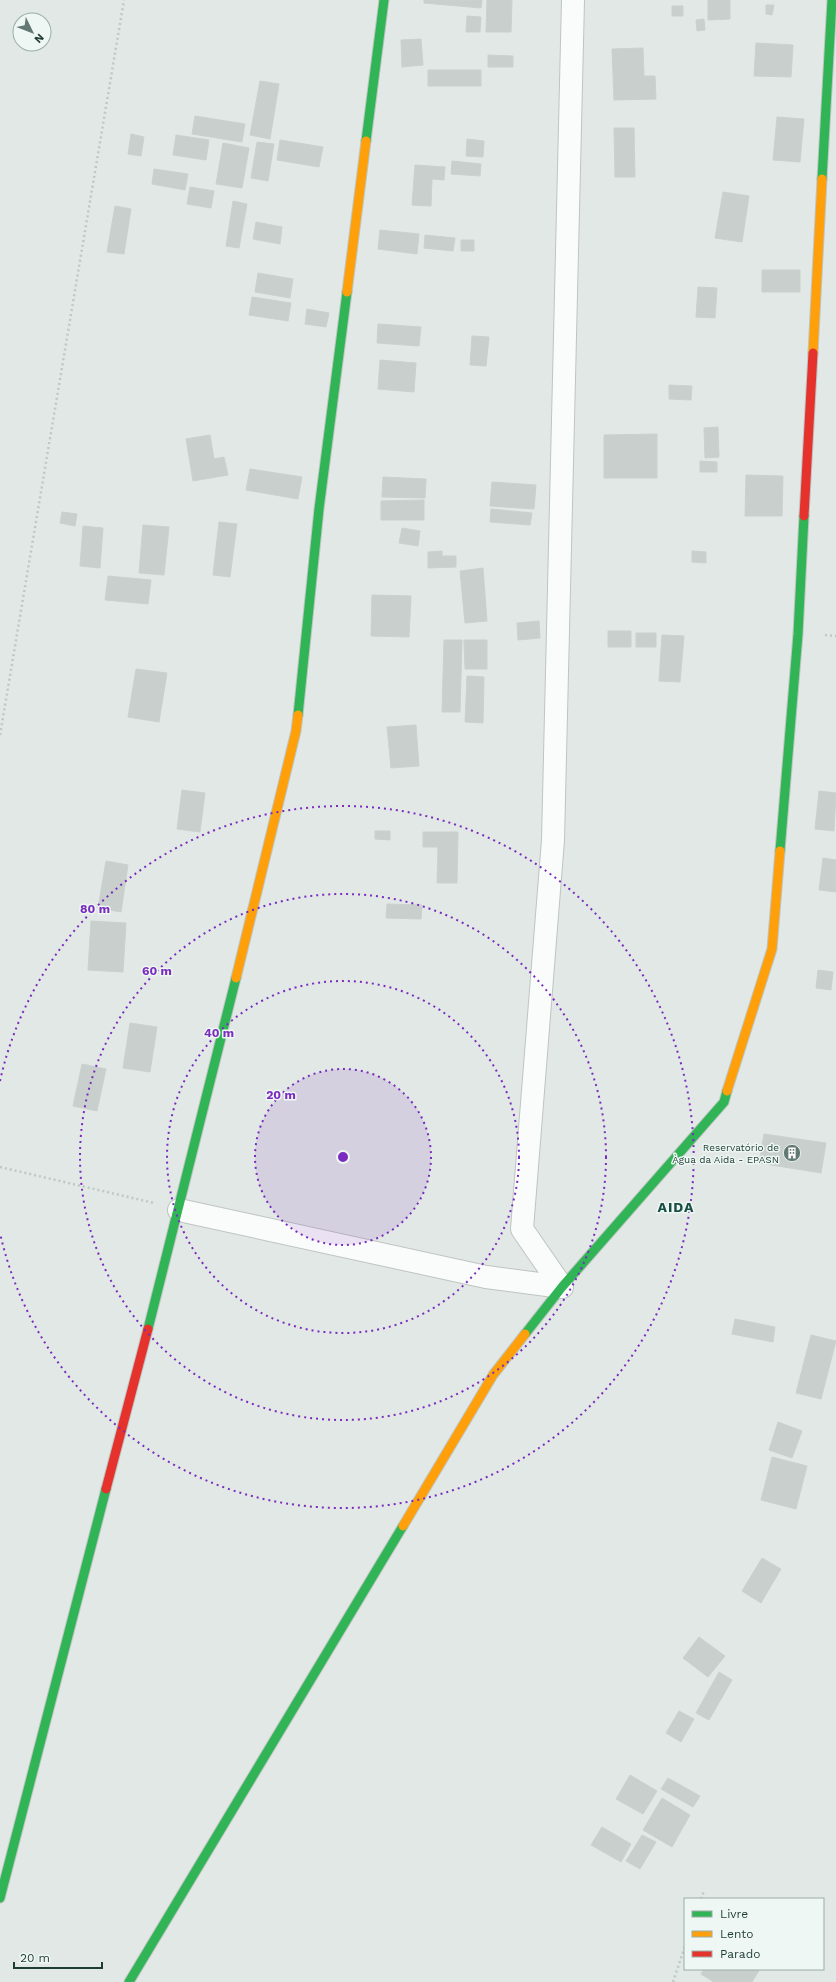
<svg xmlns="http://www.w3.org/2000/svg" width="836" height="1982" font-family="'Work Sans',sans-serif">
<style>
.building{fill:#c8cfcc;stroke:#cad1ce}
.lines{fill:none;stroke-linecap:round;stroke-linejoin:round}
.street-casing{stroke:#bec5c2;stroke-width:24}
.fast-casing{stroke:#bdc5c2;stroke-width:11}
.slow-casing{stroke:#bdc5c2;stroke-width:11}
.jam-casing{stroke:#bdc5c2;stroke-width:11}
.path{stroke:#bec8c6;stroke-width:2.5;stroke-dasharray:2 3;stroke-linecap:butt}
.street{stroke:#fafcfb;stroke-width:22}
.fast{stroke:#30b455;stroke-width:9}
.slow{stroke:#ff9f0a;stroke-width:9}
.jam{stroke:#e5322d;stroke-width:9}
.ring{fill:none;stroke:#7b2cbf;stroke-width:2;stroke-dasharray:2 4}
.labels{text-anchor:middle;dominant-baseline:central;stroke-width:3;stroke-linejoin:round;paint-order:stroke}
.poi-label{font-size:10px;fill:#1e3b34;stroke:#eef7f3;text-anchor:end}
.district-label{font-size:14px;font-weight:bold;letter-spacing:1px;fill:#194f43;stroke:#eef7f3}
.centre{fill:#7b2cbf;stroke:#eef7f3;stroke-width:2}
.ring-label{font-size:12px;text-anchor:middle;font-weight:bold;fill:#7b2cbf;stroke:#eef7f3;stroke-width:3;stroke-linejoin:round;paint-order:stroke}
</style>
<rect width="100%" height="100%" fill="#e1e8e5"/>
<path class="building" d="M424 0H482L481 8 424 3Z
M487 0H512L511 32H486Z
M708 0H730V19L708 20Z
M766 5H774L772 15 766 14Z
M672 6H683V16H672Z
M467 16 481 17 480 32H466Z
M704 19 705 30 697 31 696 20Z
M421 39 423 65 402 67 401 40Z
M756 43 793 45 791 77 754 76Z
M643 48 644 76H655L656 99 614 100 612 49Z
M488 55 513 56V67H488Z
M428 70H481V86H428Z
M260 81 279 84 270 139 250 135Z
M195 116 245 124 242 142 192 134Z
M777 117 804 119 800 162 773 160Z
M614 128H634L635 177H615Z
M131 134 144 137 141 156 128 154Z
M176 135 209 140 206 160 173 155Z
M467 139 484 141 483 157 466 156Z
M280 140 323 147 319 167 277 160Z
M257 142 274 144 268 181 251 178Z
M223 143 249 148 242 188 216 184Z
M452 161 481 164 480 176 451 174Z
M415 165 445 167 444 180 432 179 431 206 412 205Z
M154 169 188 174 185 190 152 184Z
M190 187 214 191 211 208 187 204Z
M723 192 749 196 742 242 715 238Z
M233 201 247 204 239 248 226 246Z
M115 206 131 209 124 254 107 252Z
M256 222 282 227 280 244 253 239Z
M380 230 419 234 417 254 378 249Z
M425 235 455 238 453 251 424 248Z
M461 240H474V251H461Z
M762 270H800V292H762Z
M258 273 293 279 290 298 255 292Z
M698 287 717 288 715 318 696 317Z
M252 297 291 303 288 321 249 315Z
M307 309 329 313 326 327 305 324Z
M378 324 421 327 419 346 377 343Z
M472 336 489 337 486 366 470 365Z
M380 360 416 363 414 392 378 389Z
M669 385 692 386 691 400 669 399Z
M718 427 719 457 705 458 704 428Z
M657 434V478H604V435Z
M210 435 214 459 224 457 228 475 193 481 186 439Z
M700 461 717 462V472H700Z
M250 469 302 477 298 499 246 490Z
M746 475 783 476 782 516H745Z
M383 477 426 479 425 498 382 497Z
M492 482 536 485 534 509 490 506Z
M424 500V520H381V501Z
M491 509 532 513 530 525 490 522Z
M62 512 77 514 75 526 60 523Z
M219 522 237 524 230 577 213 575Z
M143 525 169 527 164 575 139 573Z
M83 526 103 528 100 568 80 566Z
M402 528 420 531 418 546 399 543Z
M442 551V556H456V567L428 568V552Z
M692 551 706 552V563L692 562Z
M483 568 487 621 465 623 460 571Z
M108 576 151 580 148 604 105 600Z
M372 595 411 596 409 637 371 636Z
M539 621 540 638 518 640 517 623Z
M608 631H631V647H608Z
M636 633H656V647H636Z
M662 635 684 636 680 682 659 681Z
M444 640H462L460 712H442Z
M464 640H487V669H465Z
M136 669 167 673 159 722 128 717Z
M467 676 484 677 483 723 465 722Z
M416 725 419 766 391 768 387 727Z
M182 790 205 793 200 832 177 829Z
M819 791 836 793 834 831 815 829Z
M375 831H390V840L375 839Z
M423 832H458L457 883H437L438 847H423Z
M823 858 836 860V892L819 890Z
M106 861 128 865 121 912 98 908Z
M387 904 422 905 421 919 386 918Z
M91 921 126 923 123 972 88 970Z
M818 970 833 972 831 990 816 988Z
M130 1023 157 1027 150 1072 123 1068Z
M82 1064 106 1069 97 1111 73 1106Z
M764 1134 826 1143 821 1173 759 1163Z
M735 1319 775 1327 773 1342 732 1334Z
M811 1335 836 1341 821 1399 796 1393Z
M778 1422 802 1431 792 1458 769 1450Z
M772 1457 807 1466 796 1509 761 1500Z
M762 1558 781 1569 761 1603 742 1591Z
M699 1637 725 1656 708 1677 683 1658Z
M719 1672 732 1680 709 1720 696 1713Z
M679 1711 694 1719 681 1742 666 1733Z
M630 1775 657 1791 643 1814 616 1799Z
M668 1778 700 1796 693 1807 661 1789Z
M662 1798 690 1815 672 1847 643 1830Z
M602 1827 631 1844 621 1862 591 1845Z
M642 1835 656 1842 640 1869 626 1861Z
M704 1969H760L752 1982H714L701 1974Z"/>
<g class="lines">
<defs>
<path id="street" d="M179 1210 486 1277 562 1287
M562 1287 522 1229 553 840 573 0"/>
<path id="fast" d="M366 141 384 0
M822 179 832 0
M298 715 319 509 347 292
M780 851 798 634 804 516
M148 1329 236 978
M525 1334 562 1287 724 1102 727 1091
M0 1898 106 1489
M129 1982 403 1526"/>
<path id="slow" d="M347 292 366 141
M813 353 822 179
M236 978 296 731 298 715
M727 1091 772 949 780 851
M403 1526 493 1375 525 1334"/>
<path id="jam" d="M804 516 813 353
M106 1489 148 1329"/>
</defs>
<use href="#street" class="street-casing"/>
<use href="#fast" class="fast-casing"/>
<use href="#slow" class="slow-casing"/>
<use href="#jam" class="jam-casing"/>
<path class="path" d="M825 635 836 636
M0 735 124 0
M0 1167 154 1203
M701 1899 704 1891
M673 1982 685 1946"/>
<use href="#street" class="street"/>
<use href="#fast" class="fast"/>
<use href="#slow" class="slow"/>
<use href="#jam" class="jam"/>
</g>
<circle cx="343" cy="1157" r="88" fill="#7b2cbf" fill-opacity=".12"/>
<g class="ring">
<circle cx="343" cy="1157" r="88"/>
<circle cx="343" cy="1157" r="176"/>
<circle cx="343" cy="1157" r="263"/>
<path d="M0 1081A351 351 0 1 1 0 1233"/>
</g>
<defs>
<symbol id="building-disc" viewBox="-11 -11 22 22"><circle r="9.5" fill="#627872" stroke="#eef7f3"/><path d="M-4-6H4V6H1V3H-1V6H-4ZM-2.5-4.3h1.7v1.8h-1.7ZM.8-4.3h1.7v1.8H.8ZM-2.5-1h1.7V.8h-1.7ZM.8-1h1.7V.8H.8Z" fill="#fff"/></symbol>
</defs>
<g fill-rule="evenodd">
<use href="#building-disc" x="782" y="1143" width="20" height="20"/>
</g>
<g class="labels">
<g class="poi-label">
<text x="779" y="1147">Reservatório de<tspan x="779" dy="12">Àgua da Aida - EPASN</tspan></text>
</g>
<g class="district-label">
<text x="676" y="1207">AIDA</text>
</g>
</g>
<circle cx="343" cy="1157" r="6" class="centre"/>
<g class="ring-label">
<text x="95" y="913">80 m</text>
<text x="157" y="975">60 m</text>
<text x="219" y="1037">40 m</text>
<text x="281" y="1099">20 m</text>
</g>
<rect x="684" y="1898" width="140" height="72" fill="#eef7f3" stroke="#9baca7"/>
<rect x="692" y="1911" width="20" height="6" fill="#30b455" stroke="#9baca7"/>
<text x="720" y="1918" font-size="12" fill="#1e3b34">Livre</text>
<rect x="692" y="1931" width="20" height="6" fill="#ff9f0a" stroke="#9baca7"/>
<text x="720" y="1938" font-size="12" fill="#1e3b34">Lento</text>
<rect x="692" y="1951" width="20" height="6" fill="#e5322d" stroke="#9baca7"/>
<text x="720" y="1958" font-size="12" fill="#1e3b34">Parado</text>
<g transform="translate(32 32) rotate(133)"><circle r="19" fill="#eef7f3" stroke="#9baca7"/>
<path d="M0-3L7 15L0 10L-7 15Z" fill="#627872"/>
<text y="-6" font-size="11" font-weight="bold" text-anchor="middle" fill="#1e3b34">N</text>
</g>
<path d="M14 1962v6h88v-6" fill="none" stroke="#1e3b34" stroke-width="2"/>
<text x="20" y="1962" font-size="12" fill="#1e3b34" stroke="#eef7f3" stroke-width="3" paint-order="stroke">20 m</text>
</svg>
